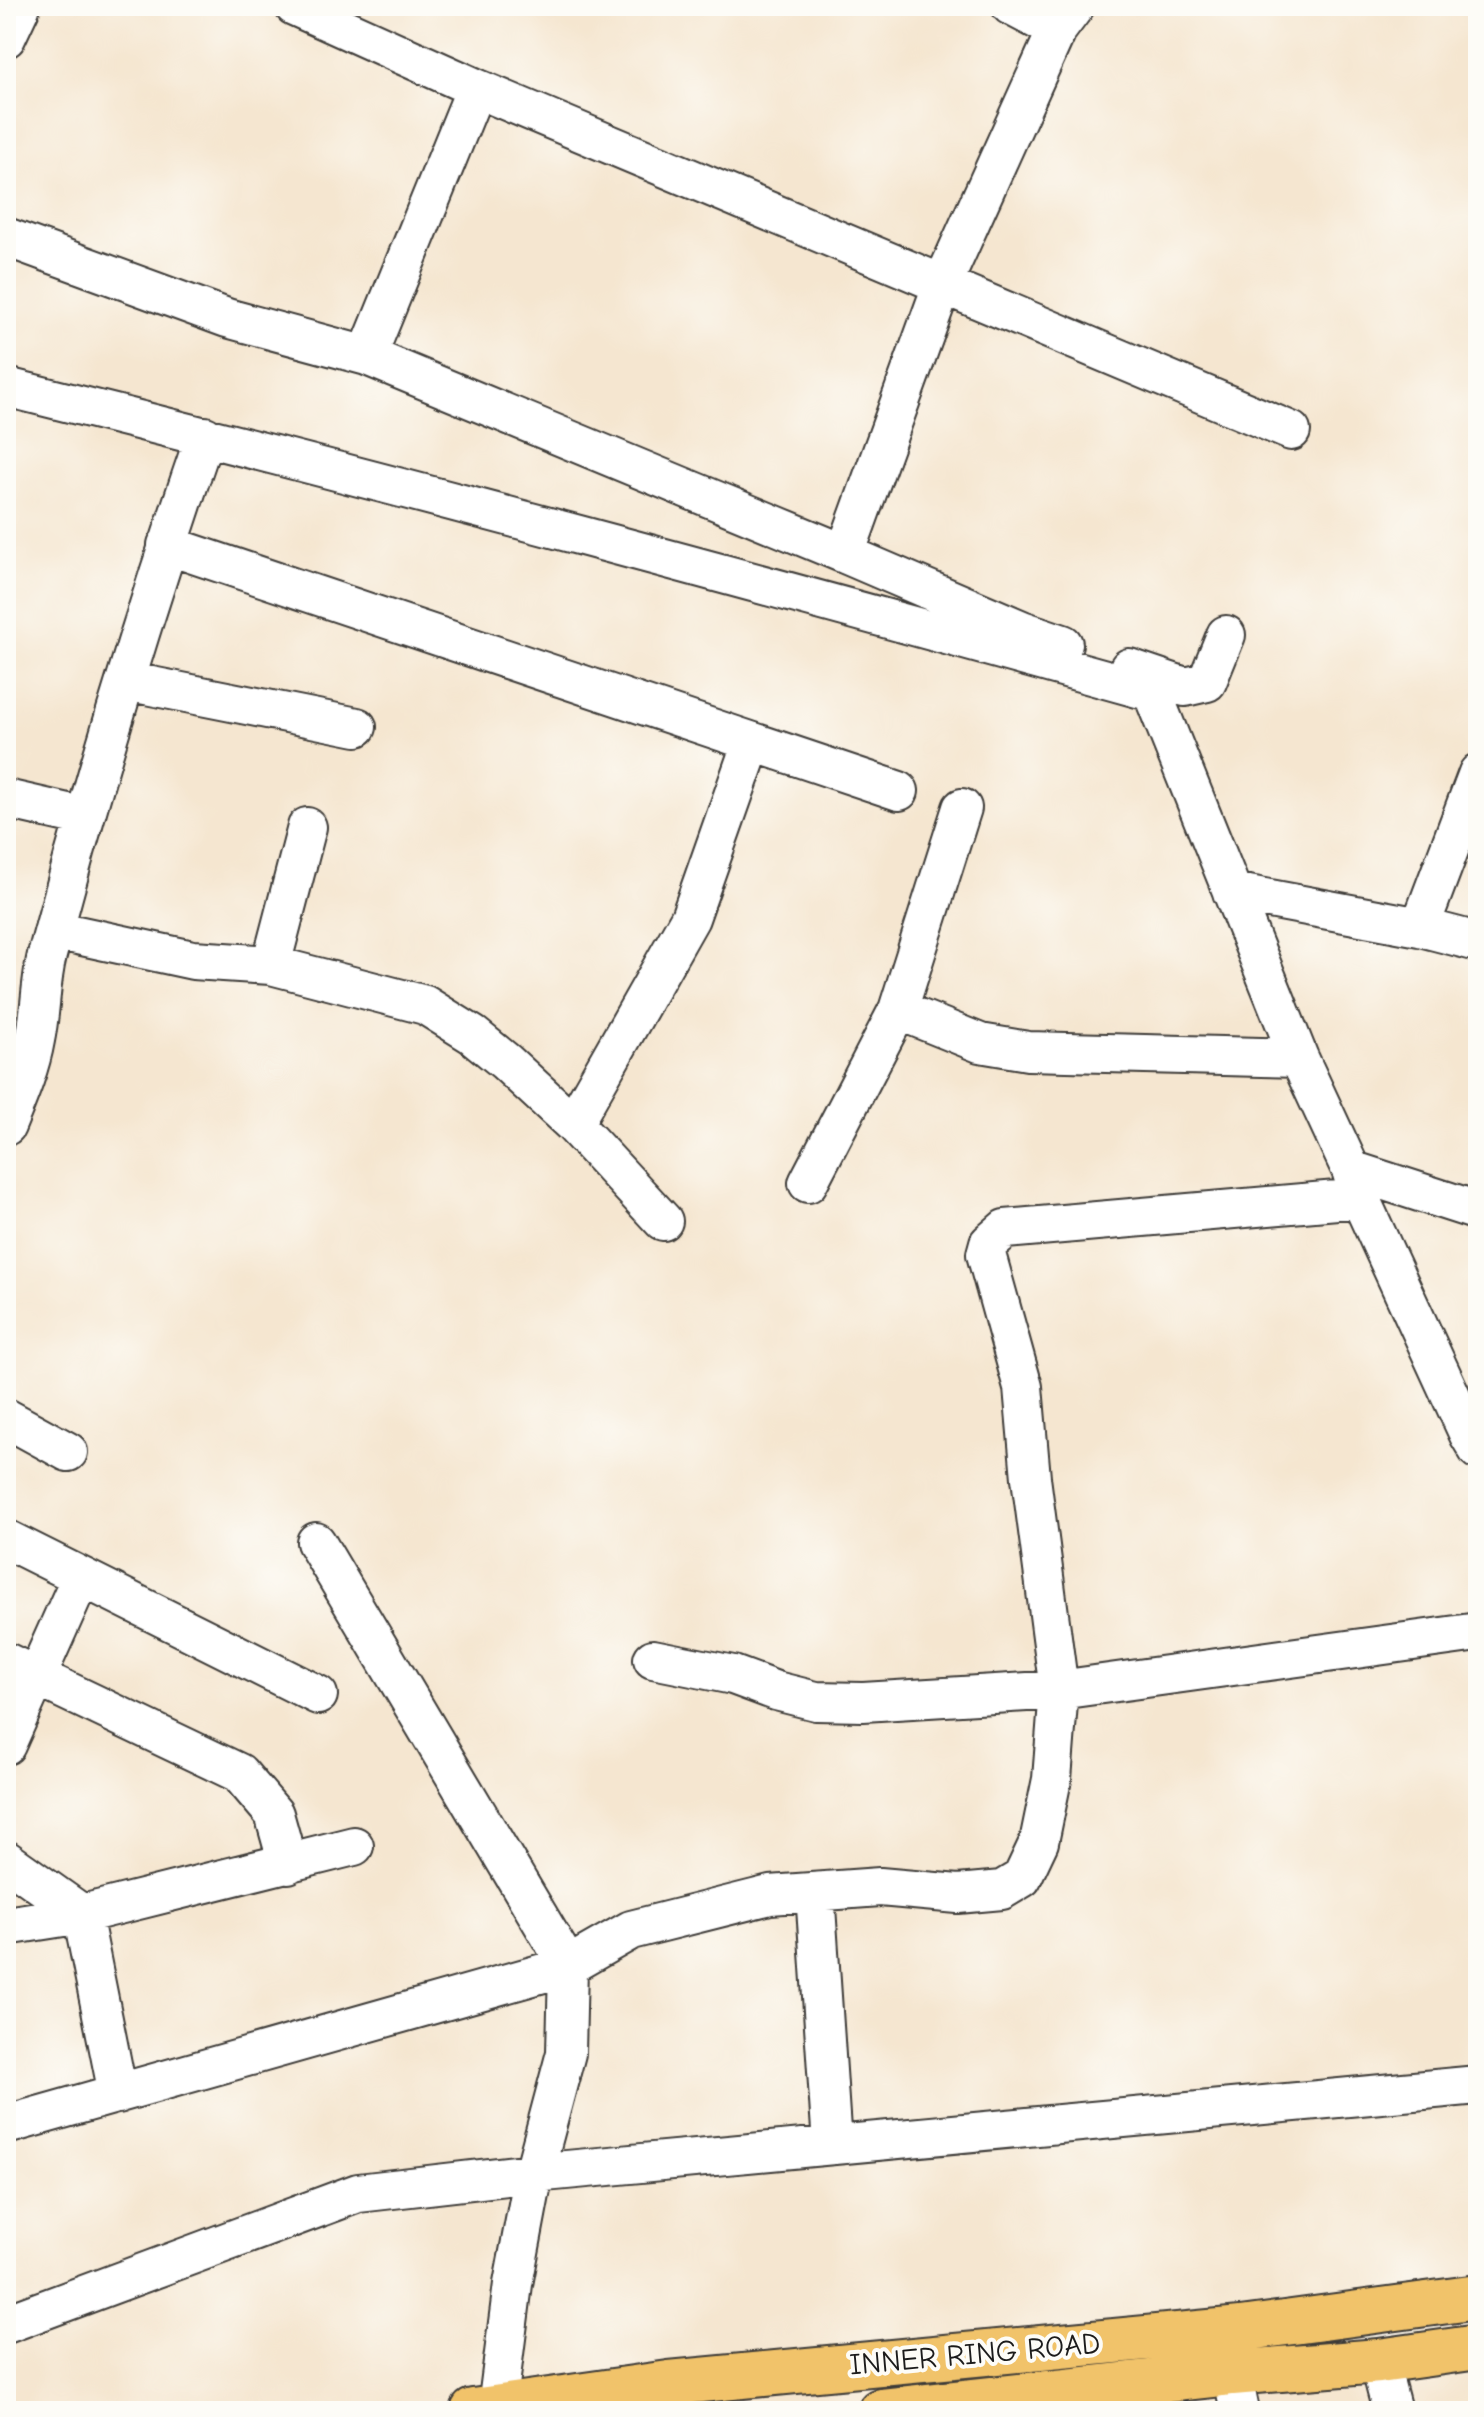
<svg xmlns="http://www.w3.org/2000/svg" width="1484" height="2417" font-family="'Comic Neue',sans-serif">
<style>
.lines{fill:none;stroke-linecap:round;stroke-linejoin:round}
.minor-casing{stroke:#3d3a37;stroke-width:42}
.highway-casing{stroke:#3d3a37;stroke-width:48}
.minor{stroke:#fff;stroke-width:38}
.highway{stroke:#f1c36a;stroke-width:44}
.labels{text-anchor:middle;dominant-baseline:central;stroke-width:8;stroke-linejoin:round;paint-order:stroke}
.street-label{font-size:30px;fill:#1c1c1c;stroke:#fdfcf7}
</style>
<rect width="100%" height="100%" fill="#fdfcf7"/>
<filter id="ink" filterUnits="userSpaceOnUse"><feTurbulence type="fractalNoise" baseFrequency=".0125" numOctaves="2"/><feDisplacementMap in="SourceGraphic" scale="16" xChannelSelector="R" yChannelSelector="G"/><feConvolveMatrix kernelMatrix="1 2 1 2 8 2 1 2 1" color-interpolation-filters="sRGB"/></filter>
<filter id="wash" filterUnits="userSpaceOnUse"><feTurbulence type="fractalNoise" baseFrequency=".006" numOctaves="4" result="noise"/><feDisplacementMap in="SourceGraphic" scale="32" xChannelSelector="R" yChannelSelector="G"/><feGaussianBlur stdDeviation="1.8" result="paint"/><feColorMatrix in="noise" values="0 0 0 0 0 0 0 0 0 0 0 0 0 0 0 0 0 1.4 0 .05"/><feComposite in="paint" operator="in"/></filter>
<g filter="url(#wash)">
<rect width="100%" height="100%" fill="#f5e6d0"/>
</g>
<g filter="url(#ink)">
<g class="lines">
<defs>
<path id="minor" d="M294 6 476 88
M1011 6 1057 30
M6 38 21 6
M6 237 227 318 367 356 845 554
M367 356 476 88 1291 431
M6 387C390 482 771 586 1152 692L1299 1058 1351 1170 1360 1198 1469 1435 1478 1450
M167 545 899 791
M1063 644 1022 630 845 554 943 283 1057 30 1075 6
M1129 668 1185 687 1207 682 1226 635
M126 681 357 727
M6 799 85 817
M1232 892 1420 927 1478 942
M1420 927 1478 773
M54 930 193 960 271 965 425 1005 473 1035 506 1062 573 1124 663 1221
M271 965 307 827
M898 1010 962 808
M573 1124 690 918 752 742
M6 1126C17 1099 30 1069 35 1040 41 1012 40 983 47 955 93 781 146 607 205 436
M1351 1170 1478 1211
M808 1183 898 1010 980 1043 1028 1051 1299 1058
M6 1418 68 1452
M6 1539 318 1695
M316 1542 568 1966 566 2053 534 2173 513 2284 497 2408
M653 1659 733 1675 776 1691 816 1701 863 1702 1059 1690 1478 1632
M6 1662 239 1773 274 1814 288 1864
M6 1745 81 1577
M6 1860 82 1914 118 2094
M815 1892 832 2145
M6 1926 82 1914 354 1846
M6 2125 568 1966 631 1930 770 1895 880 1887 958 1894 1002 1890 1022 1878 1039 1842 1052 1779 1059 1690 1031 1478 1023 1387 986 1254 989 1243 1005 1229 1360 1198
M6 2324 358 2193 534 2173 1478 2085
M1379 2361 1392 2411
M1232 2373 1240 2411"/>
<path id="highway" d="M473 2411 669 2383 1241 2329 1478 2297
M880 2411 1232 2373 1379 2361 1478 2347"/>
</defs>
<use href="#minor" class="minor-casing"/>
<use href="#highway" class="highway-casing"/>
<use href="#minor" class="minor"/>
<use href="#highway" class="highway"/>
</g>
</g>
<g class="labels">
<g class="street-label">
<text transform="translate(975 2354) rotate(-5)">INNER RING ROAD</text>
</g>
</g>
<rect width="1484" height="2417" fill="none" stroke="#fdfcf7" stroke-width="32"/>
</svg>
